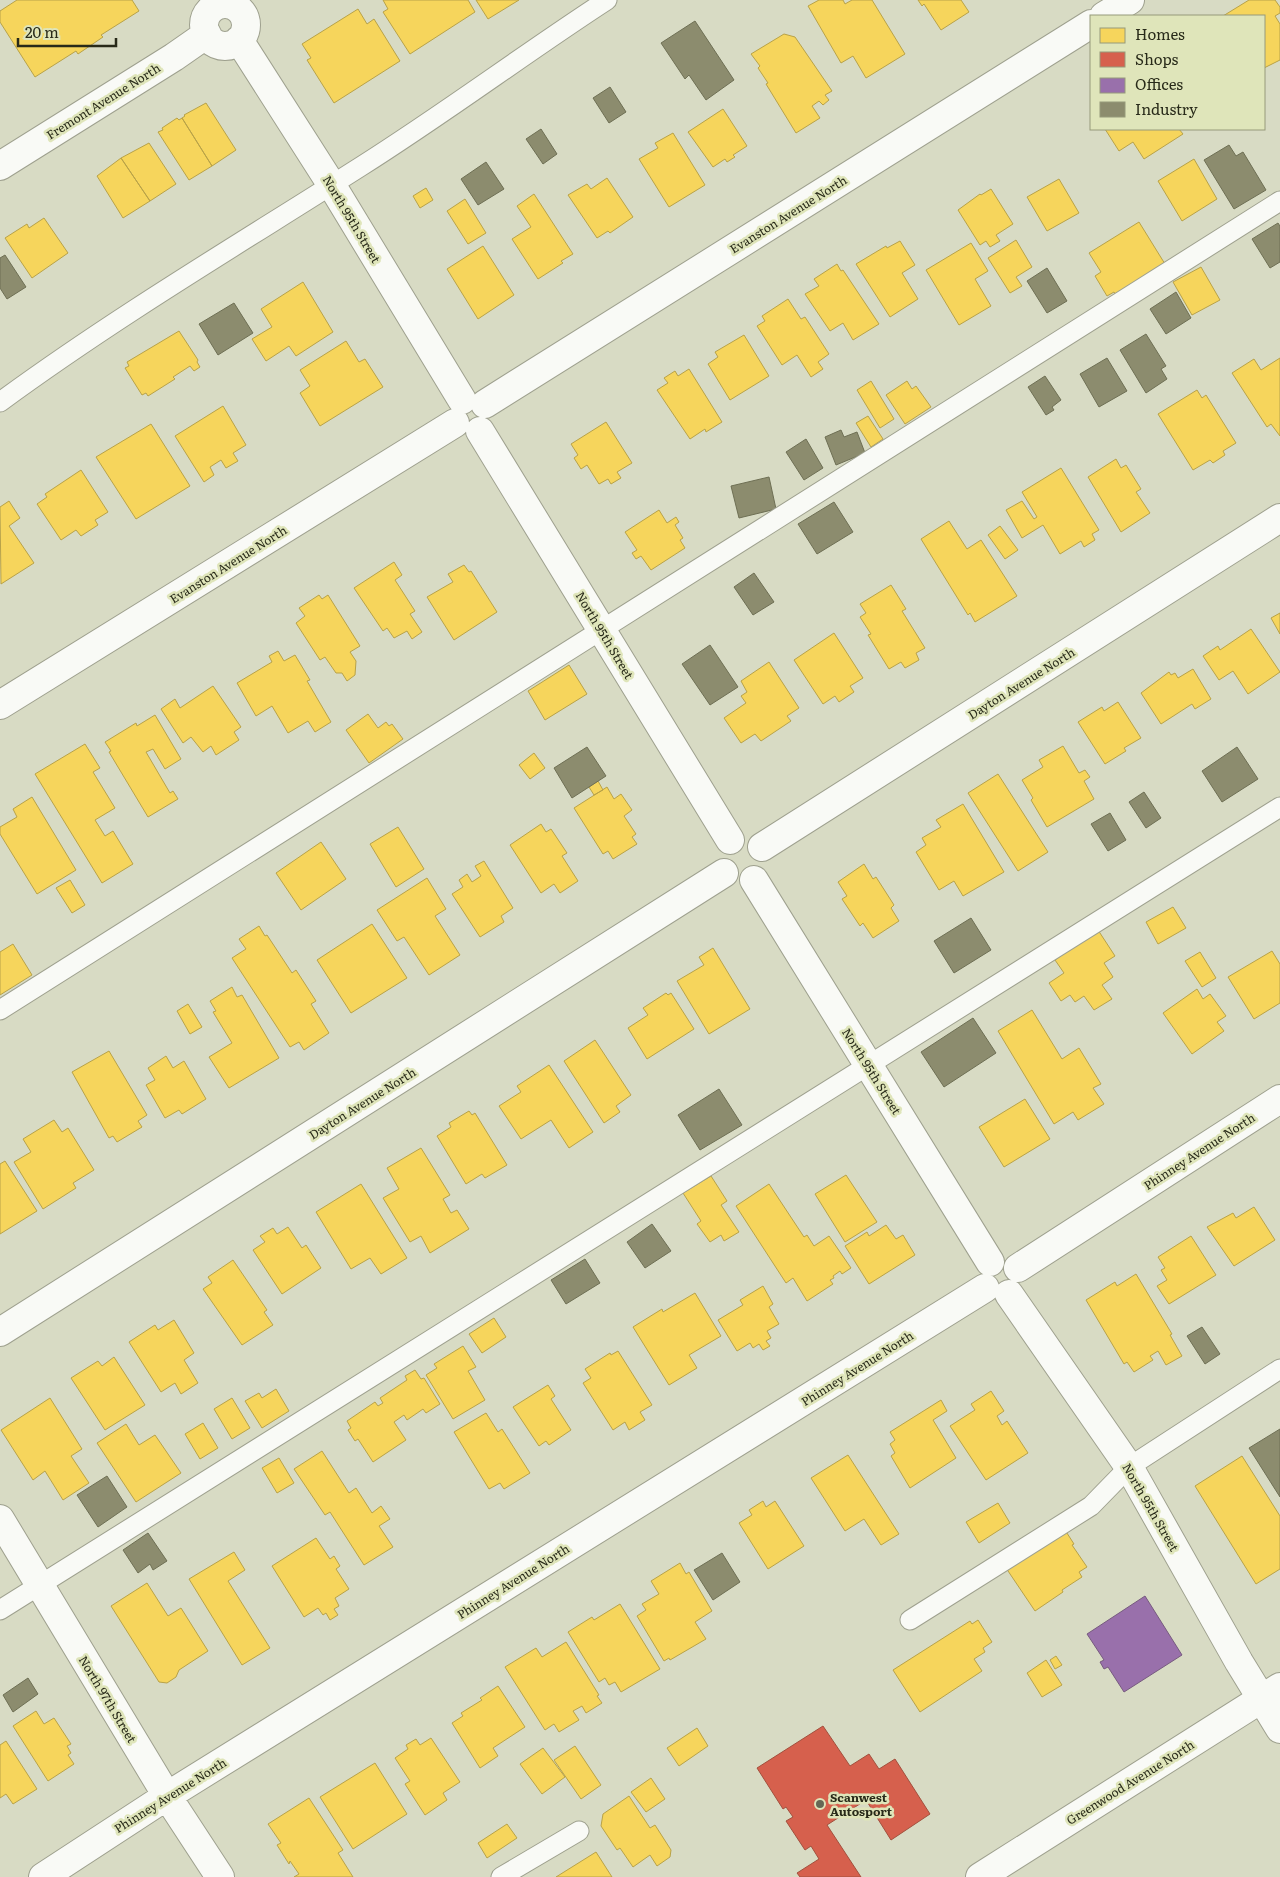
<svg xmlns="http://www.w3.org/2000/svg" width="1280" height="1877" font-family="Literata,serif">
<style>
.homes{fill:#f6d55c;stroke:#b8a248}
.shops{fill:#d6604d;stroke:#a2503d}
.offices{fill:#9970ab;stroke:#775b7f}
.industry{fill:#8c8c6e;stroke:#6e6f54}
.lines{fill:none;stroke-linecap:round;stroke-linejoin:round}
.service-casing{stroke:#9ea08e;stroke-width:21}
.minor-casing{stroke:#9ea08e;stroke-width:30}
.secondary-casing{stroke:#9ea08e;stroke-width:30}
.service{stroke:#f9faf6;stroke-width:19}
.minor{stroke:#f9faf6;stroke-width:28}
.secondary{stroke:#f9faf6;stroke-width:28}
.poi-dot{fill:#666855;stroke:#dfe5ba;stroke-width:2}
.labels{text-anchor:middle;dominant-baseline:central;stroke-width:5;stroke-linejoin:round;paint-order:stroke}
.street-label{font-size:12px;fill:#282a19;stroke:#dfe5ba}
.poi-label{font-size:12px;font-weight:bold;fill:#282a19;stroke:#dfe5ba;text-anchor:start}
</style>
<rect width="100%" height="100%" fill="#d8dbc4"/>
<path class="homes" d="M17 0H132L139 11 101 35 103 37 78 54 76 51 35 77 0 22V11Z
M383 0H468L475 12 410 54 383 12 388 9Z
M476 0H519L488 19Z
M819 0H843L845 4 852 0H872L905 54 866 78 853 56 841 63 808 6Z
M918 0H961L969 12 941 30 924 4 922 6Z
M1249 0H1275L1280 7V13L1275 16 1280 24V60L1264 68V16H1223Z
M358 9 367 24 374 19 400 61 334 103 307 60 311 58 302 44Z
M784 34 795 37 832 91 825 95 829 100 823 105 819 101 812 106 820 118 796 133 766 84 768 83 758 68 760 66 751 54Z
M206 103 236 150 212 166 182 118 185 116 184 115Z
M723 109 747 146 733 155 735 157 727 162 725 159 713 167 688 132Z
M177 118 179 120 182 118 212 166 189 180 158 132 163 130 162 128Z
M1105 129H1179L1183 134 1144 159 1133 142 1119 151Z
M673 133 705 185 669 207 639 159 658 148 655 143Z
M149 143 176 184 150 201 121 158Z
M121 158 150 201 123 218 97 176Z
M1194 159 1217 199 1182 221 1158 181Z
M607 178 633 217 610 233 608 231 597 238 568 195 587 184 591 189Z
M1059 179 1079 213 1047 231 1027 197Z
M426 188 433 200 420 208 413 196Z
M991 189 1013 224 996 235 1000 241 990 247 986 241 980 245 958 210 980 194 981 195Z
M534 194 573 254 561 261 563 263 538 279 512 239 531 227 517 206Z
M465 199 486 233 468 244 447 211Z
M44 218 68 253 32 278 5 238 27 224 29 228Z
M1139 222 1165 264 1116 295 1114 292 1107 296 1095 276 1101 272 1089 253Z
M1016 240 1032 267 1016 277 1022 286 1010 293 988 258Z
M900 241 915 265 902 273 918 299 890 317 856 264 886 246 887 248Z
M971 243 988 271 975 279 991 306 959 325 926 270Z
M483 246 514 295 478 319 447 269Z
M837 264 841 271 843 270 879 324 853 340 843 323 830 331 805 294 819 286 814 279Z
M1201 267 1220 300 1192 315 1173 282Z
M303 282 333 332 296 356 289 346 266 361 252 339 272 327 261 309Z
M788 299 801 319 805 317 829 354 818 362 823 369 811 377 797 355 782 365 757 326 765 321 762 316Z
M179 331 198 360 197 362 200 367 194 371 190 366 173 377 175 379 148 396 146 393 142 395 125 368 129 366 127 362Z
M744 335 769 376 730 400 708 364 718 357 715 352Z
M346 341 359 362 365 359 383 387 320 426 300 393 310 386 300 370Z
M1280 358V436L1271 424 1267 427 1232 373 1254 359 1261 370Z
M689 369 722 422 706 432 705 429 690 439 657 390 668 383 664 378 675 371 678 376Z
M871 381 894 419 880 428 857 390Z
M907 381 912 389 916 386 931 407 905 424 886 395Z
M1197 390 1202 398 1206 395 1236 443 1223 451 1225 455 1213 463 1210 460 1193 470 1158 414Z
M223 406 246 445 233 453 238 461 226 468 221 460 210 467 214 475 204 482 175 436Z
M868 416 883 439 871 447 856 423Z
M606 422 632 463 617 472 621 478 611 484 608 479 599 484 587 465 581 469 574 458 578 455 571 444Z
M151 424 190 486 136 519 96 457Z
M1116 459 1121 468 1126 465 1141 489 1136 492 1150 513 1121 532 1088 477Z
M1061 468 1099 530 1092 534 1095 540 1084 547 1081 541 1060 554 1043 525 1022 538 1006 510 1022 501 1034 519 1037 517 1022 492Z
M81 470 108 512 95 520 98 525 81 536 76 530 61 540 37 504 47 497 45 494Z
M9 501 20 518 9 526 34 563 1 584 0 507Z
M659 510 667 523 676 517 679 522 675 525 683 538 680 540 685 548 651 570 641 556 636 559 632 553 637 550 625 532Z
M949 521 967 549 981 540 1017 596 975 622 970 613 968 615 921 539Z
M1000 526 1018 550 1005 559 988 535Z
M394 562 402 575 395 580 415 611 410 614 422 632 412 639 407 631 394 638 387 628 383 631 354 588Z
M464 565 469 572 471 571 497 612 454 640 427 597 453 582 448 574Z
M891 585 906 609 902 611 925 648 916 653 919 660 905 668 901 662 889 669 868 635 871 634 860 617 866 613 860 604Z
M319 595 322 599 328 595 360 646 350 652 356 661 355 675 347 681 342 673H336L325 657 320 660 296 623 305 616 299 608Z
M1280 613V634L1271 618Z
M1251 629 1280 672 1248 694 1233 671 1219 680 1203 656 1218 646 1220 650Z
M834 633 863 678 850 686 854 692 839 702 835 696 823 704 794 660Z
M278 651 284 661 295 655 310 680 307 681 331 722 315 732 308 721 288 733 272 706 256 716 237 683 272 662 269 656Z
M769 662 799 708 787 716 791 721 761 741 755 734 741 743 724 718 746 703 741 696 747 692 741 681Z
M569 665 587 694 545 720 528 691Z
M1193 669 1211 699 1195 709 1192 704 1161 724 1141 693 1169 672 1171 675 1175 673 1178 678Z
M213 686 241 727 234 732 239 740 216 755 211 746 203 752 191 737 183 743 161 709 175 699 180 708Z
M1118 702 1141 738 1124 748 1126 751 1105 764 1078 722 1102 707 1104 711Z
M368 714 378 728 386 722 389 726 392 724 403 739 369 763 346 730Z
M155 715 181 759 165 769 153 749 146 752 170 793 173 791 178 799 148 817 109 752 111 751 105 742 136 723 137 726Z
M85 744 100 768 93 772 115 808 95 820 105 836 113 831 133 864 102 883 35 774Z
M1063 746 1079 773 1085 770 1090 777 1084 781 1094 799 1047 827 1031 800 1033 798 1022 780 1043 767 1039 760Z
M534 753 545 768 530 779 519 765Z
M998 774 1048 852 1018 871 968 793Z
M598 781 603 790 594 795 589 787Z
M607 787 614 799 621 794 632 810 624 816 636 834 632 837 637 844 613 859 608 851 603 854 574 808Z
M32 797 76 870 37 894 0 834V827L17 817 13 809Z
M963 804 1004 872 963 896 954 881 939 890 916 852 926 845 922 838 941 827 936 820Z
M541 824 546 832 551 829 567 853 562 856 578 881 560 893 554 884 541 893 510 845Z
M398 827 424 869 396 887 370 844Z
M321 842 346 879 301 910 276 873Z
M484 861 513 908 501 916 504 922 480 937 452 894 463 887 459 880 467 874 472 882 481 876 475 866Z
M864 864 873 879 876 877 894 905 891 908 899 921 873 938 863 923 860 926 842 899 847 896 838 882Z
M427 878 446 909 435 916 460 955 429 975 404 937 397 941 377 910Z
M70 880 85 905 72 913 56 888Z
M1173 907 1186 928 1158 944 1146 922Z
M372 924 407 978 351 1013 317 960Z
M259 926 265 936 267 935 292 973 296 970 316 1001 311 1004 329 1033 304 1050 299 1042 290 1047 232 958 246 949 239 939Z
M1098 930 1115 956 1104 963 1113 977 1102 985 1112 999 1094 1010 1084 996 1075 1002 1070 995 1061 1001 1049 983 1064 973 1055 960Z
M13 944 32 975 0 995V952Z
M713 948 750 1009 709 1034 677 981 704 965 699 957Z
M1272 951 1280 964V1003L1254 1019 1228 977Z
M1200 952 1216 978 1202 987 1185 961Z
M232 987 237 997 242 995 279 1058 229 1088 209 1057 232 1043 213 1012 216 1011 210 1001Z
M1197 989 1203 999 1210 994 1226 1016 1217 1022 1224 1031 1192 1054 1163 1013Z
M666 993 668 995 671 993 694 1029 647 1059 628 1028 648 1015 643 1008Z
M188 1004 202 1027 190 1034 177 1011Z
M1032 1010 1062 1059 1079 1048 1101 1084 1093 1088 1104 1104 1078 1120 1073 1112 1054 1124 998 1031Z
M595 1040 631 1095 616 1106 620 1112 604 1123 564 1061Z
M109 1051 147 1115 138 1121 142 1127 117 1142 113 1136 109 1138 72 1072Z
M166 1056 173 1068 184 1061 206 1099 182 1114 179 1110 165 1118 146 1085 155 1080 148 1068Z
M549 1065 593 1132 569 1148 551 1120 521 1139 499 1106 521 1092 517 1086Z
M1025 1099 1050 1139 1004 1167 979 1127Z
M469 1111 472 1115 475 1113 507 1165 485 1178 482 1174 466 1184 437 1136 451 1127 449 1123Z
M54 1120 62 1132 68 1128 94 1170 73 1183 76 1188 43 1209 14 1162 31 1152 23 1139Z
M421 1148 450 1195 443 1199 451 1213 457 1210 469 1229 430 1253 421 1236 410 1242 383 1198 399 1189 387 1168Z
M5 1161 37 1211 0 1234V1164Z
M846 1175 877 1222 845 1242 815 1194Z
M711 1176 727 1201 721 1205 739 1232 724 1241 721 1235 710 1242 697 1224 701 1221 683 1193Z
M361 1184 407 1258 381 1274 370 1258 351 1269 316 1212Z
M769 1184 804 1237 807 1235 814 1246 829 1236 851 1268 842 1274 840 1271 833 1276 834 1278 830 1280 833 1284 807 1301 793 1278 786 1283 736 1206Z
M1254 1207 1275 1240 1234 1266 1207 1227 1233 1213 1236 1218Z
M886 1225 896 1239 903 1235 915 1255 869 1284 845 1246 867 1232 869 1236Z
M288 1227 302 1248 306 1245 321 1268 282 1294 253 1250 265 1242 260 1236 273 1228 277 1234Z
M1191 1236 1216 1275 1169 1304 1157 1286 1167 1280 1161 1270 1165 1268 1158 1257Z
M233 1260 267 1310 264 1312 273 1325 242 1345 203 1289 212 1283 208 1277Z
M1136 1274 1172 1334 1170 1335 1182 1356 1166 1365 1158 1351 1150 1356 1153 1360 1134 1372 1127 1362 1124 1364 1086 1300 1115 1282 1117 1286Z
M763 1286 773 1304 769 1307 779 1324 767 1331 771 1338 766 1341 770 1346 763 1350 759 1344 753 1348 750 1343 737 1351 718 1320 743 1305 740 1300Z
M695 1293 721 1336 689 1355 697 1368 669 1385 633 1327 662 1309 663 1312Z
M494 1318 506 1337 482 1353 469 1334Z
M174 1320 194 1353 184 1360 198 1383 181 1394 175 1383 161 1392 129 1342 155 1325 158 1330Z
M463 1346 476 1367 468 1371 485 1400 453 1419 426 1375 437 1368 434 1364Z
M618 1351 652 1405 640 1412 645 1420 629 1430 625 1422 613 1430 583 1383 591 1378 585 1369 610 1353 611 1355Z
M114 1357 145 1405 105 1430 71 1378 98 1361 102 1366Z
M415 1370 421 1379 424 1378 440 1404 426 1413 423 1409 407 1420 404 1415 394 1422 406 1440 373 1462 358 1439 355 1441 348 1430 351 1428 347 1421 375 1402 378 1406 383 1403 380 1398 407 1380 405 1376Z
M548 1385 555 1396 551 1399 571 1430 549 1445 546 1441 539 1446 513 1407Z
M276 1389 289 1411 262 1428 245 1401 259 1393 262 1398Z
M991 1391 1004 1411 997 1416 1002 1425 1007 1421 1028 1453 986 1480 950 1426 975 1410 971 1404Z
M50 1398 82 1449 71 1456 89 1483 63 1500 45 1471 33 1480 1 1430Z
M232 1398 250 1428 232 1439 214 1409Z
M941 1400 947 1411 933 1420 956 1458 910 1488 891 1456 895 1453 890 1444 895 1440 890 1432Z
M486 1413 498 1432 502 1429 530 1473 504 1489 500 1483 489 1489 454 1432Z
M203 1423 218 1448 200 1459 185 1434Z
M126 1424 139 1445 155 1435 181 1473 136 1502 97 1443Z
M322 1451 349 1493 356 1488 372 1513 381 1506 390 1519 379 1526 393 1547 364 1565 330 1512 325 1515 294 1469Z
M848 1455 899 1534 881 1545 864 1519 845 1531 811 1478Z
M1242 1456 1280 1516V1569L1256 1584 1195 1486Z
M279 1458 294 1483 277 1493 262 1468Z
M763 1501 766 1507 775 1501 804 1546 768 1569 739 1523 752 1515 749 1510Z
M998 1503 1010 1523 979 1543 966 1522Z
M1065 1530 1074 1544 1072 1545 1087 1567 1079 1572 1082 1577 1062 1590 1063 1592 1035 1611 1006 1568Z
M316 1538 330 1559 334 1556 340 1566 336 1569 349 1589 335 1598 339 1606 334 1609 338 1615 330 1620 326 1613 323 1615 318 1608 304 1617 272 1566Z
M234 1552 245 1570 228 1581 270 1648 242 1665 189 1579Z
M680 1563 686 1574 689 1572 712 1611 695 1622 706 1639 670 1660 669 1658 664 1661 637 1616 646 1610 642 1604 659 1594 651 1581Z
M147 1583 168 1616 181 1608 208 1651 179 1670 176 1677 167 1683 159 1682 111 1606Z
M620 1604 660 1669 621 1692 615 1682 609 1685 605 1678 599 1682 568 1632 592 1617 594 1620Z
M978 1620 992 1642 983 1648 985 1652 974 1659 982 1671 920 1712 893 1670 970 1621 972 1624Z
M566 1642 599 1695 597 1696 602 1703 586 1713 582 1706 573 1711 579 1720 559 1732 554 1724 545 1730 505 1667 536 1648 542 1657Z
M1056 1656 1062 1665 1055 1669 1050 1660Z
M1046 1660 1062 1685 1042 1697 1027 1673Z
M498 1686 525 1727 493 1748 498 1756 480 1768 452 1723 463 1716 461 1713 482 1700 480 1698Z
M36 1711 44 1724 54 1718 71 1744 67 1746 71 1753 68 1755 74 1764 48 1781 13 1726Z
M697 1728 708 1746 679 1766 667 1748Z
M431 1738 460 1782 443 1793 447 1800 425 1815 405 1784 410 1781 395 1758 408 1749 406 1745 416 1739 420 1745Z
M6 1741 37 1789 13 1804 6 1794 0 1798V1745Z
M575 1746 601 1785 581 1799 554 1760Z
M543 1748 565 1777 542 1794 520 1764Z
M375 1763 407 1814 353 1849 320 1797Z
M651 1778 665 1799 646 1812 631 1792Z
M629 1796 650 1828 655 1825 671 1850 670 1857 657 1866 650 1855 633 1867 620 1848 617 1850 601 1826 603 1814Z
M309 1798 343 1850 338 1853 353 1877H294L299 1874 290 1861 289 1864 277 1845 281 1843 268 1824Z
M507 1824 517 1838 487 1858 478 1843Z
M596 1852 612 1877H556Z"/>
<path class="shops" d="M823 1726 850 1766 869 1754 879 1769 895 1759 930 1814 891 1840 866 1800 827 1825 861 1877H800L797 1873 819 1859 811 1846 805 1850 786 1821 793 1817 786 1807 783 1809 757 1768Z"/>
<path class="offices" d="M1145 1596 1182 1655 1124 1692 1108 1667 1104 1669 1100 1662 1104 1660 1087 1634Z"/>
<path class="industry" d="M695 21 734 80 706 100 689 75 685 79 661 43Z
M610 87 626 112 609 123 593 98Z
M541 129 557 154 543 164 526 139Z
M1229 145 1236 156 1243 152 1266 190 1234 209 1204 160Z
M486 162 504 189 478 205 461 179Z
M1278 223 1280 226V262L1270 268 1252 239Z
M5 255 26 287 7 299 0 288V258Z
M1047 268 1067 301 1047 313 1027 281Z
M1176 292 1191 318 1166 334 1150 309Z
M234 303 253 333 218 355 199 324Z
M1146 334 1166 366 1161 369 1167 379 1146 393 1120 350Z
M1107 358 1127 391 1099 407 1080 374Z
M1045 376 1061 400 1052 407 1054 410 1046 415 1028 387Z
M841 430 844 437 857 432 865 453 836 465 825 437Z
M806 439 823 468 804 480 786 452Z
M769 477 776 509 739 518 731 486Z
M834 502 853 532 817 554 798 524Z
M754 573 774 602 753 615 734 587Z
M710 645 738 687 710 705 682 664Z
M587 747 606 776 572 798 554 768Z
M1237 747 1258 779 1222 802 1202 771Z
M1144 792 1161 818 1146 828 1129 802Z
M1110 813 1126 840 1108 851 1091 824Z
M971 918 991 950 954 973 934 941Z
M973 1018 996 1053 944 1087 921 1052Z
M719 1089 742 1125 700 1150 678 1115Z
M652 1224 671 1251 645 1268 627 1242Z
M585 1259 600 1283 566 1304 551 1280Z
M1202 1327 1220 1354 1205 1364 1187 1336Z
M1280 1429V1497L1249 1448Z
M107 1476 127 1507 98 1527 77 1495Z
M148 1533 167 1561 153 1570 150 1564 138 1573 123 1550Z
M722 1553 740 1582 713 1600 694 1570Z
M28 1678 38 1694 13 1712 3 1695Z"/>
<g class="lines">
<defs>
<path id="service" d="M0 402C116 317 239 244 360 167 444 114 524 54 607 0
M0 1010 1280 201
M0 1610 1280 807
M910 1620 1091 1506 1129 1467 1280 1369
M501 1877 579 1831"/>
<path id="minor" d="M204 25a21 21 0 1 1 42 0a21 21 0 1 1-42 0Z
M1104 16 1130 0
M239 40 331 184 462 400
M0 166 174 57 207 34
M485 404 1091 24
M480 431 730 840
M0 705 455 423
M762 847 1280 518
M754 880 990 1262
M1018 1268 1280 1099
M1009 1294 1129 1467 1239 1662 1280 1729
M0 1332 724 873
M0 1519 167 1796 220 1877
M43 1877 167 1796 985 1288"/>
<path id="secondary" d="M980 1877 1280 1687"/>
</defs>
<use href="#service" class="service-casing"/>
<use href="#minor" class="minor-casing"/>
<use href="#secondary" class="secondary-casing"/>
<use href="#service" class="service"/>
<use href="#minor" class="minor"/>
<use href="#secondary" class="secondary"/>
</g>
<circle class="poi-dot" cx="820" cy="1804" r="5"/>
<g class="labels">
<g class="street-label">
<text transform="translate(103 101) rotate(-32)">Fremont Avenue North</text>
<text transform="translate(788 214) rotate(-32)">Evanston Avenue North</text>
<text transform="translate(352 219) rotate(59)">North 95th Street</text>
<text transform="translate(228 564) rotate(-32)">Evanston Avenue North</text>
<text transform="translate(605 635) rotate(59)">North 95th Street</text>
<text transform="translate(1021 683) rotate(-32)">Dayton Avenue North</text>
<text transform="translate(872 1071) rotate(58)">North 95th Street</text>
<text transform="translate(362 1103) rotate(-32)">Dayton Avenue North</text>
<text transform="translate(1199 1151) rotate(-33)">Phinney Avenue North</text>
<text transform="translate(857 1368) rotate(-32)">Phinney Avenue North</text>
<text transform="translate(1151 1507) rotate(60)">North 95th Street</text>
<text transform="translate(513 1581) rotate(-32)">Phinney Avenue North</text>
<text transform="translate(108 1699) rotate(59)">North 97th Street</text>
<text transform="translate(1130 1782) rotate(-32)">Greenwood Avenue North</text>
<text transform="translate(170 1795) rotate(-32)">Phinney Avenue North</text>
</g>
<g class="poi-label">
<text x="830" y="1797">Scanwest<tspan x="830" dy="14">Autosport</tspan></text>
</g>
</g>
<rect x="1090" y="15" width="175" height="115" fill="#dfe5ba" stroke="#969a7a"/>
<rect x="1100" y="28" width="25" height="15" fill="#f6d55c" stroke="#969a7a"/>
<text x="1135" y="40" font-size="15" fill="#282a19">Homes</text>
<rect x="1100" y="52" width="25" height="15" fill="#d6604d" stroke="#969a7a"/>
<text x="1135" y="65" font-size="15" fill="#282a19">Shops</text>
<rect x="1100" y="78" width="25" height="15" fill="#9970ab" stroke="#969a7a"/>
<text x="1135" y="90" font-size="15" fill="#282a19">Offices</text>
<rect x="1100" y="102" width="25" height="15" fill="#8c8c6e" stroke="#969a7a"/>
<text x="1135" y="115" font-size="15" fill="#282a19">Industry</text>
<path d="M18 38v8h98v-8" fill="none" stroke="#282a19" stroke-width="2.5"/>
<text x="25" y="38" font-size="15" fill="#282a19" stroke="#dfe5ba" stroke-width="4" paint-order="stroke">20 m</text>
</svg>
